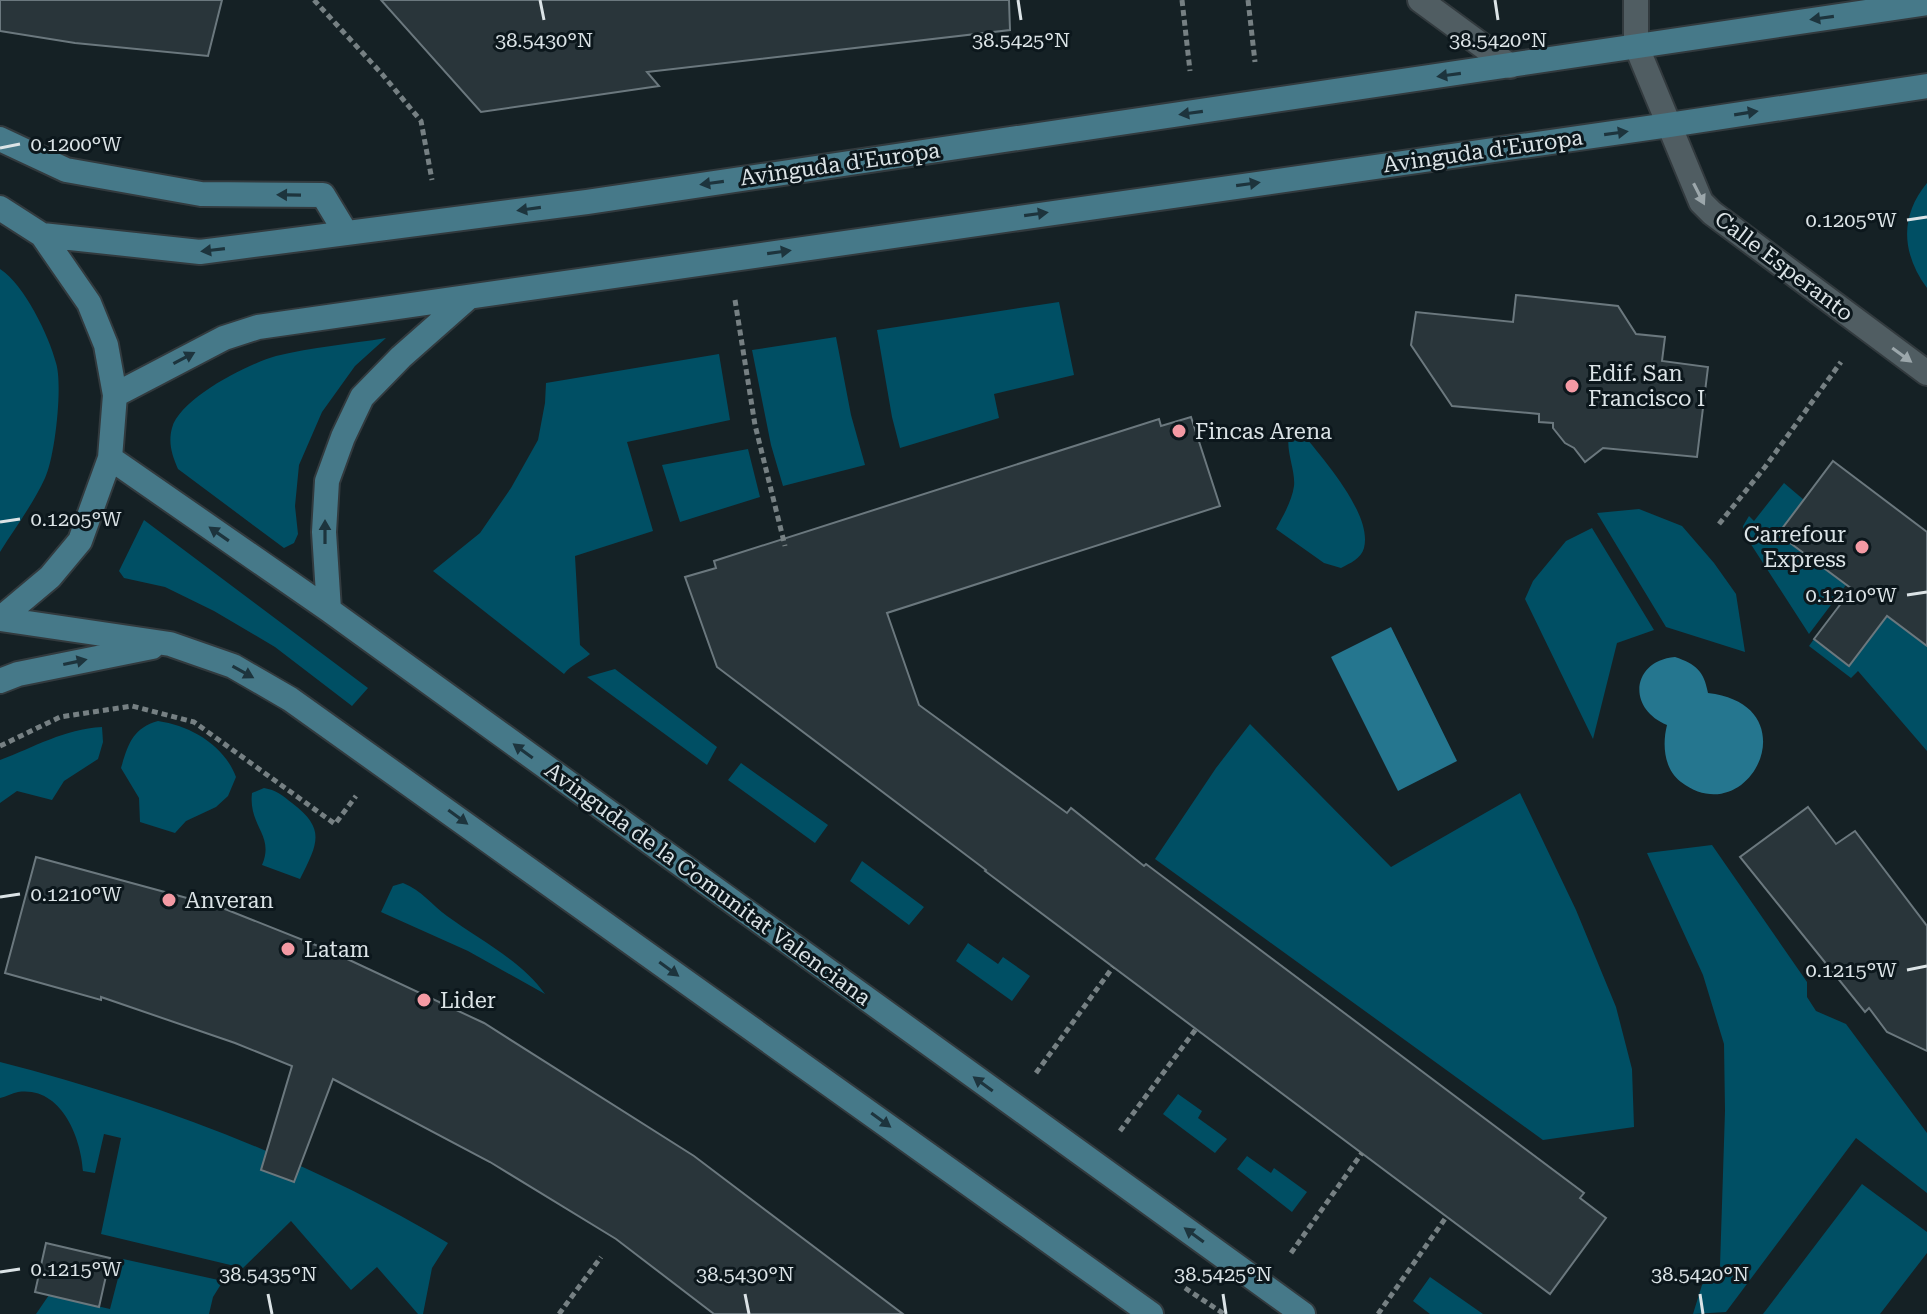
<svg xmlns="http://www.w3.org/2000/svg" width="1927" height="1314" font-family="'Roboto Serif',serif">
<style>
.green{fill:#004f64}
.water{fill:#25768f}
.building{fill:#29353a;stroke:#6b787e;stroke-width:2}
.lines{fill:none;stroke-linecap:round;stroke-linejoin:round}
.street-casing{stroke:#323a3e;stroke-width:28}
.secondary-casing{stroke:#323a3e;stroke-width:28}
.path{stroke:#768083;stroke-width:5;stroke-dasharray:6 4;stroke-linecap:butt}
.street{stroke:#505d62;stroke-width:24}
.secondary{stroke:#467989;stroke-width:24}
.oneway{fill:#1d343d}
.oneway2{fill:#9ca7ab}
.ticks{fill:none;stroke:#dbe3e6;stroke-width:3}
.poi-dot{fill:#f49aa4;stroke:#0c171c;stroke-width:3}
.labels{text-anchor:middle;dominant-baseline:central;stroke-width:6;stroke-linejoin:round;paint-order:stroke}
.street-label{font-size:22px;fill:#dbe3e6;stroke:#0c171c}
.poi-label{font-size:22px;fill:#dbe3e6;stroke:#0c171c;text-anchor:start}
.ticks-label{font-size:20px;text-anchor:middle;fill:#dbe3e6;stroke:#0c171c;stroke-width:6;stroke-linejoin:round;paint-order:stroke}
</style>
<rect width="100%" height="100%" fill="#152125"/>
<path class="green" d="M1927 183V288C1902 254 1899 217 1927 183Z
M0 269C24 284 49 336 56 363 63 385 55 457 45 478 33 504 15 528 0 552Z
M1059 302 1074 375 994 394 999 418 900 448 892 417 877 330Z
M836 337 851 415 865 465 783 486 771 445 752 350Z
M386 338 355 366 322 412 299 465 295 506 298 534 294 543 284 548 178 469C172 455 168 443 172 428 180 398 248 364 276 356 312 347 350 344 386 338Z
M719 354 730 420 627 442 653 531 575 556 580 645 590 654C581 662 572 664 564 674L433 571 480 533 511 488 538 440 545 403 546 383Z
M1293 428 1300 430C1320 456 1373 513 1364 548 1361 559 1350 563 1341 568L1324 563 1276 529C1283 516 1292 501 1294 486 1296 468 1281 442 1293 428Z
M748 449 760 497 680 522 662 465Z
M1784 483 1804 500 1778 535 1846 585 1809 634 1743 532V526L1749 516 1754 521Z
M1639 509 1682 526 1714 563 1736 594 1745 652 1666 627 1597 513Z
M144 520 368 688 352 706 275 647 214 611 165 587 124 578 119 571Z
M1592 528 1654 630 1617 643 1593 739 1525 599 1533 581 1566 541Z
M1851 590 1927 646V751L1858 671 1851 678 1809 646 1814 639 1849 666 1869 640 1835 612Z
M615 669 717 747 707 765 587 677Z
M158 721C191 726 224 745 236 777L228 796 216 807 186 821 175 833 140 822 139 798 121 768C128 744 133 728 158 721Z
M1250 724 1391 867 1520 793 1576 910 1616 1007 1632 1069 1634 1127 1543 1140 1155 859 1216 768Z
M102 727 103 742 98 759 64 781 52 800 17 791 0 803V760C35 747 64 729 102 727Z
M741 763 828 825 815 843 728 780Z
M264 788C276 790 282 795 292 803 326 829 318 843 300 879L262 865C275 835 248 826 252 793Z
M1712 845 1807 982V997L1816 1011 1846 1024 1927 1133V1193L1856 1138 1726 1312 1693 1314 1702 1285 1720 1266 1725 1111 1724 1044 1703 975 1647 853Z
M862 861 924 907 909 925 850 881Z
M403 883C421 890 432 905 447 916 480 940 522 961 545 994L468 951 381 912 393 886Z
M968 943 998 964 1003 957 1030 976 1012 1001 956 961Z
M0 1062C156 1102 310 1160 448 1243L432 1268 423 1314H418L377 1267 351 1290 291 1221 243 1268 101 1234 121 1138 104 1134 95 1173 83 1171C81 1137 61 1086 18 1092 12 1093 6 1097 0 1098Z
M1178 1094 1202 1111 1198 1118 1227 1139 1215 1153 1163 1114Z
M1247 1156 1271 1173 1274 1168 1307 1192 1292 1212 1237 1169Z
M1862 1184 1927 1232V1253L1880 1314H1763Z
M123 1259 223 1281 213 1297 209 1314H36L49 1295 110 1309Z
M1430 1277 1483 1314H1430L1413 1301Z"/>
<path class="water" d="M1391 627 1457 761 1398 791 1331 657Z
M1675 657C1696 664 1704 671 1708 693 1812 705 1749 834 1681 782 1664 769 1662 745 1667 725 1627 709 1631 661 1675 657Z"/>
<path class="building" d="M0 0H222L208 56 75 43 0 31Z
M381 0H1009L1010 30 647 72 659 86 481 112Z
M1516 295 1618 306 1636 334 1665 337 1662 361 1708 367 1697 457 1603 448 1585 462 1574 448 1565 443 1553 428V423L1539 422V414L1452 406 1411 345 1416 312 1513 322Z
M1191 417 1220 506 887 613 919 705 1067 813 1071 808 1144 866 1146 864 1584 1193 1580 1198 1606 1218 1550 1294 1009 889 985 871 986 870 717 667 685 577 716 568 714 561 1159 419 1161 426Z
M1833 461 1927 532V646L1887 616 1849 666 1814 639 1852 589 1778 534Z
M1808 807 1836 844 1855 831 1927 926V1051L1887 1032 1869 1008 1865 1012 1740 857Z
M36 857 220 907 328 950 484 1023 694 1156 903 1314H714L616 1239 490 1162 333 1079 294 1182 261 1170 292 1066 235 1043 101 997V1000L5 973Z
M46 1243 110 1258 99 1307 35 1292Z"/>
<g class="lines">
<defs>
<path id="street" d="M1420 0 1510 66
M1636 0V45L1701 202 1712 213 1927 373"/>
<path id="secondary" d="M0 139 66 170 201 194 323 195 346 233
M0 208 42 235 89 303 106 345 115 395 110 458 80 541 50 577 0 619
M42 235 200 252 587 202 1927 3
M115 395 224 338 258 327 1669 125 1927 86
M110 458 329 610 1303 1314
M329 610 324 532 327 481 343 437 362 397 401 357 469 297
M1 619 170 644 233 666 290 699 1151 1314
M0 681 18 674 152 647"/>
</defs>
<use href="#street" class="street-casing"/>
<use href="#secondary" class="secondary-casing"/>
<path class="path" d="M314 0 382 74 421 121 432 180
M1182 0 1190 71
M1248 0 1255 62
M735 300 755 425 785 546
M1719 524 1765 467 1841 362
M0 746 60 717 132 706 194 722 335 824 356 796
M1036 1073 1113 967
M1120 1131 1196 1029
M1291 1253 1362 1153
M1185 1288 1224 1314
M559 1314 601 1257
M1378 1314 1447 1216"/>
<use href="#street" class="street"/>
<use href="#secondary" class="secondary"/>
</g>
<defs><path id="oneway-solid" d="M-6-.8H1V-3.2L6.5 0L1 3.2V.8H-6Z" transform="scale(2)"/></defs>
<g class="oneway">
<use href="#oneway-solid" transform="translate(1822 18) rotate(172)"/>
<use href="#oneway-solid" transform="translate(1449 75) rotate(172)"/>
<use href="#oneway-solid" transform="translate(1191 113) rotate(172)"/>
<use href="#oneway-solid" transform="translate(1746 113) rotate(-9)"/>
<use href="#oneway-solid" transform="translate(1616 133) rotate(-8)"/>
<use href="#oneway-solid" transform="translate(712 183) rotate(172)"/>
<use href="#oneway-solid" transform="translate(1248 184) rotate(-8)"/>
<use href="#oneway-solid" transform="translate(289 195) rotate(-179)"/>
<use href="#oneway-solid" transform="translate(529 209) rotate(172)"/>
<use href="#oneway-solid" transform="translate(1036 214) rotate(-8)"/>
<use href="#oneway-solid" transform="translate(213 250) rotate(173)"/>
<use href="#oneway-solid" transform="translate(779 252) rotate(-8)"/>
<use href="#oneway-solid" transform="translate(184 358) rotate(-28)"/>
<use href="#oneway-solid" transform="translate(325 532) rotate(-90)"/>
<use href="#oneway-solid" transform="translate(219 534) rotate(-145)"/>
<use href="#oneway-solid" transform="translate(75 662) rotate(-12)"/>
<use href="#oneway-solid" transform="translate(243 672) rotate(29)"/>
<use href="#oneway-solid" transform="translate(523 751) rotate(-144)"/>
<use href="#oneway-solid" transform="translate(458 817) rotate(36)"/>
<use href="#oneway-solid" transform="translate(669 969) rotate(36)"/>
<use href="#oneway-solid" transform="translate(983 1084) rotate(-144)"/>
<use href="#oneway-solid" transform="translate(881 1120) rotate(36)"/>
<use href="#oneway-solid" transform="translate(1194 1235) rotate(-144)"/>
</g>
<g class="oneway2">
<use href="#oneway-solid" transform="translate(1699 194) rotate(63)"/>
<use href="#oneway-solid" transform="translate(1902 355) rotate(36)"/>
</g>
<path class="ticks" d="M540 0 544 20M1018 0 1021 20M1495 0 1498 20M0 148 20 144M1907 220 1927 217M0 522 20 519M1907 595 1927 592M0 897 20 894M1907 970 1927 966M0 1272 20 1269M268 1294 272 1314M745 1294 749 1314M1223 1294 1226 1314M1700 1294 1703 1314"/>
<g class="poi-dot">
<circle cx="1572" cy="386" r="8"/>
<circle cx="1179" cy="431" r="8"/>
<circle cx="1862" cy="547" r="8"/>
<circle cx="169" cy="900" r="8"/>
<circle cx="288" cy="949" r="8"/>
<circle cx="424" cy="1000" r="8"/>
</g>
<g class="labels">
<g class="street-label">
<text transform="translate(1483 151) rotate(-8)">Avinguda d'Europa</text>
<text transform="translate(840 164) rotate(-8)">Avinguda d'Europa</text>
<text transform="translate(1784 266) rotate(37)">Calle Esperanto</text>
<text transform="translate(708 884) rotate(36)">Avinguda de la Comunitat Valenciana</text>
</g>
<g class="poi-label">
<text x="1588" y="373">Edif. San<tspan x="1588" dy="25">Francisco I</tspan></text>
<text x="1195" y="431">Fincas Arena</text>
<text x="1846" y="534" text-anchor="end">Carrefour<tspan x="1846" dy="25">Express</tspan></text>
<text x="185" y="900">Anveran</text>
<text x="304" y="949">Latam</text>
<text x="440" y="1000">Lider</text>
</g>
</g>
<g class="ticks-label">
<text x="544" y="47">38.5430°N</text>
<text x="1021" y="47">38.5425°N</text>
<text x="1498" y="47">38.5420°N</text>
<text x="76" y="151">0.1200°W</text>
<text x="1851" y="227">0.1205°W</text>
<text x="76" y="526">0.1205°W</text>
<text x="1851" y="602">0.1210°W</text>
<text x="76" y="901">0.1210°W</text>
<text x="1851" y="977">0.1215°W</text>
<text x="76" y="1276">0.1215°W</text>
<text x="268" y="1281">38.5435°N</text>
<text x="745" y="1281">38.5430°N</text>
<text x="1223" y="1281">38.5425°N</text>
<text x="1700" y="1281">38.5420°N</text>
</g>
</svg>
